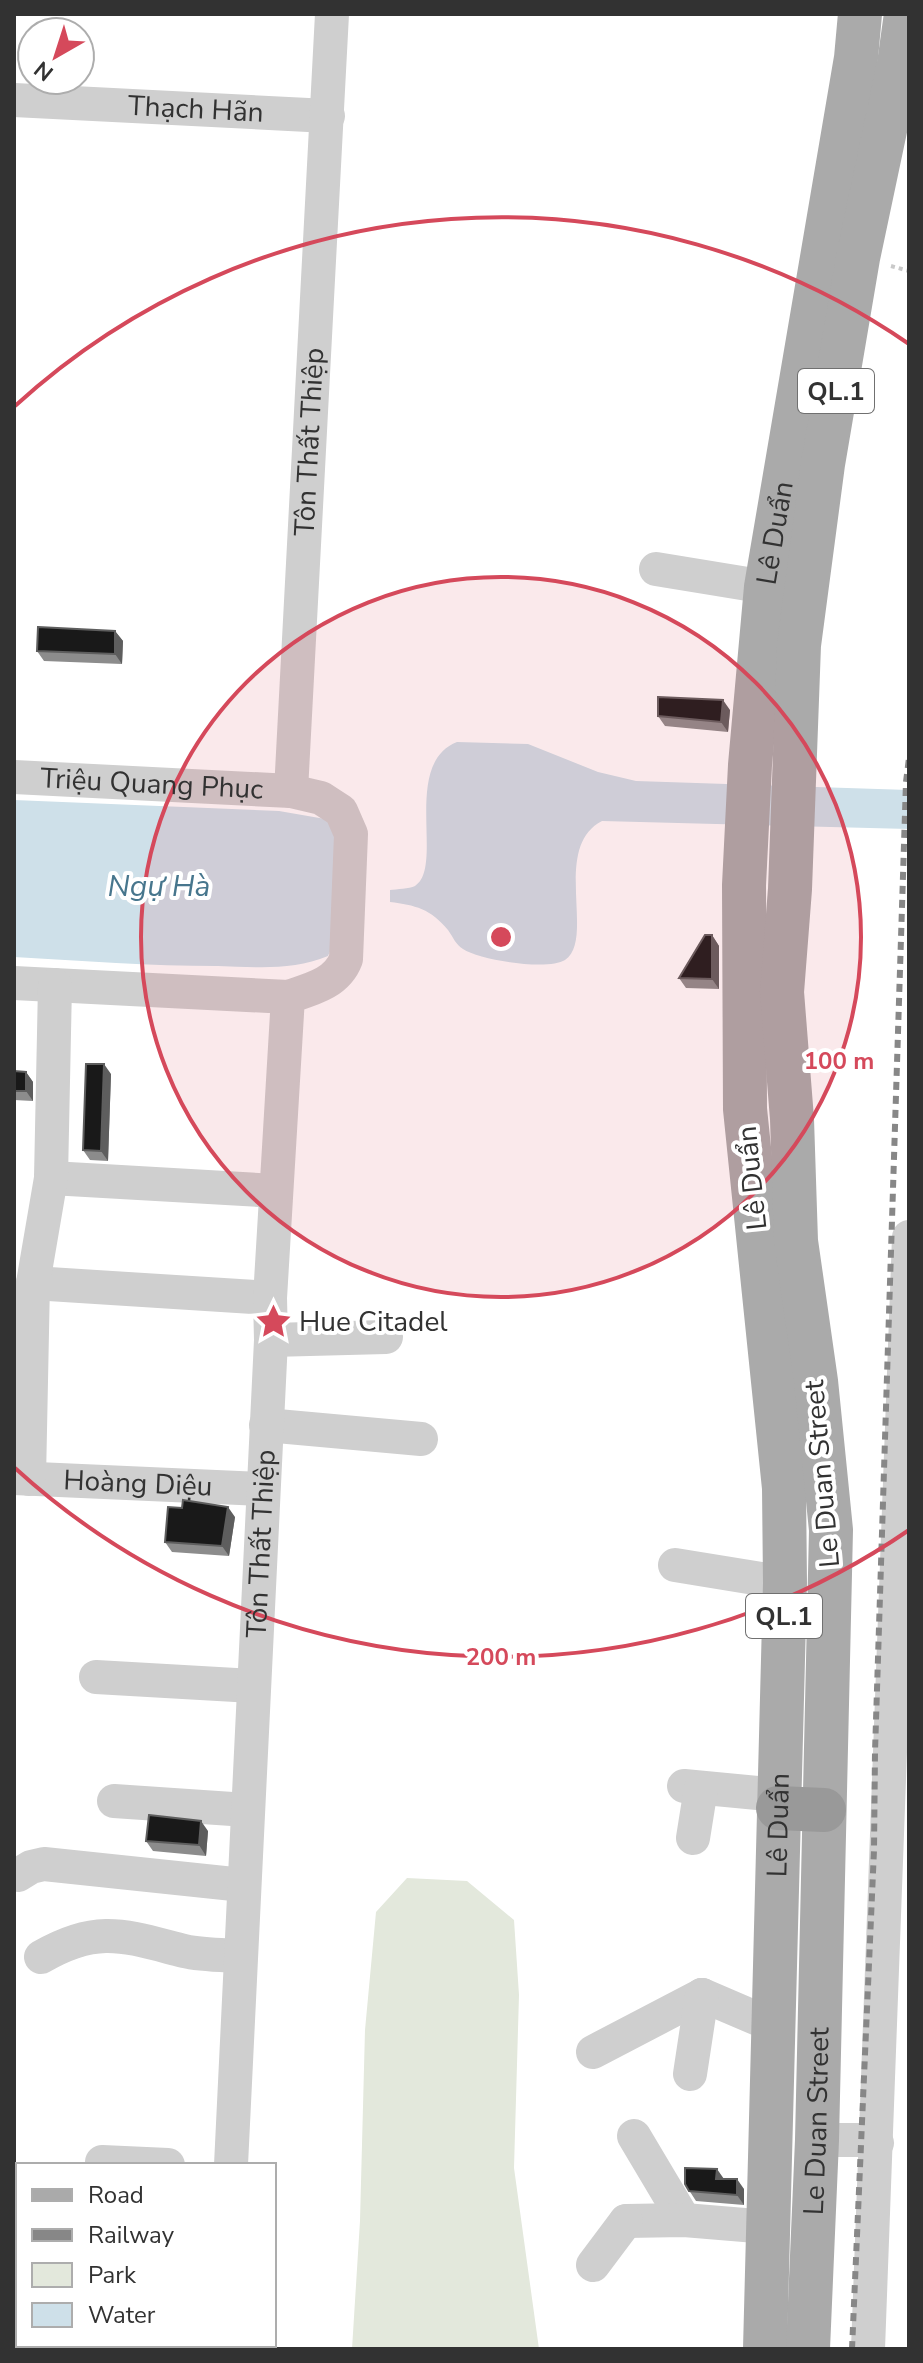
<svg xmlns="http://www.w3.org/2000/svg" width="923" height="2363" font-family="'Nunito Sans',sans-serif">
<style>
.green{fill:#e3e8dc}
.water{fill:#cee0e9}
.lines{fill:none;stroke-linecap:round;stroke-linejoin:round}
.path{stroke:#c9c9c9;stroke-width:4;stroke-dasharray:4 4;stroke-linecap:butt}
.minor{stroke:#cfcfcf;stroke-width:34}
.major{stroke:#aaa;stroke-width:44}
.highway{stroke:#999;stroke-width:44}
.rail{stroke:#878787;stroke-width:6;stroke-dasharray:8 6;stroke-linecap:butt}
.wall{fill:#8c8c8c}
.shaded-wall{fill:#5e5e5e}
.building{fill:#191919;stroke:#5e5e5e;stroke-width:2}
.ring{fill:none;stroke:#d5495b;stroke-width:4}
.labels{text-anchor:middle;dominant-baseline:central;stroke-width:8;stroke-linejoin:round;paint-order:stroke}
.shield{fill:#fff;stroke:#707070;stroke-width:2}
.shield-label{font-size:26px;font-weight:bold;fill:#323232}
.street-label{font-size:28px;fill:#323232;stroke:#fff}
.poi-label{font-size:28px;fill:#323232;stroke:#fff;text-anchor:start}
.water-label{font-size:30px;font-style:italic;fill:#47768d;stroke:#fff}
.centre{fill:#d5495b;stroke:#fff;stroke-width:4}
.ring-label{font-size:24px;text-anchor:middle;font-weight:bold;fill:#d5495b;stroke:#fff;stroke-width:8;stroke-linejoin:round;paint-order:stroke}
</style>
<rect width="100%" height="100%" fill="#fff"/>
<path class="green" d="M407 1878 467 1881 514 1920 519 1995 514 2168 539 2349H352L360 2221 365 2030 376 1912Z"/>
<path class="water" d="M457 742 528 744 598 772 636 781 909 790V829L602 821C551 847 596 940 565 960 548 971 479 960 463 949 456 945 453 937 448 930 431 909 415 905 390 902V890C397 889 409 889 415 886 445 867 401 764 457 742Z
M14 800 279 811 331 820 341 837 334 942 328 956C293 971 255 967 218 966 150 966 82 961 14 957Z"/>
<g class="lines">
<path class="path" d="M891 266 909 271"/>
<g class="minor">
<path id="s1" d="M14 100 328 116"/>
<path d="M656 569 766 587"/>
<path id="s2" d="M14 777 291 791"/>
<path d="M14 983 288 997"/>
<path d="M51 1178 276 1191"/>
<path d="M33 1283 270 1298"/>
<path d="M271 1340 386 1337"/>
<path d="M266 1425 421 1439"/>
<path id="s3" d="M14 1478 262 1489"/>
<path d="M29 1479 33 1283 51 1178 55 985"/>
<path d="M675 1565 785 1583"/>
<path d="M96 1677 253 1686"/>
<path d="M684 1786 778 1795"/>
<path d="M114 1801 247 1810"/>
<path d="M693 1838 701 1788"/>
<path d="M18 1875 31 1867 44 1864 243 1885"/>
<path d="M41 1957C98 1924 125 1936 184 1951 201 1955 222 1955 240 1956"/>
<path d="M702 1995 772 2025"/>
<path d="M593 2052 702 1995"/>
<path d="M690 2074 702 1995"/>
<path d="M634 2136 684 2220"/>
<path d="M817 2140H860L877 2143"/>
<path d="M102 2162 168 2165"/>
<path id="s4" d="M231 2165 271 1340 270 1298 288 997C312 989 337 983 346 959L351 834 341 811 321 798 291 791 332 14"/>
<path d="M626 2221 684 2220 768 2227"/>
<path d="M593 2265 626 2221"/>
<path d="M109 2345V2349"/>
<path d="M221 2349 222 2345"/>
<path d="M868 2349 909 1237"/>
</g>
<g class="major">
<path id="s5" d="M765 2349 785 1583 784 1488 745 1109 744 885 750 765 766 587 856 58 860 14"/>
<path id="s6" d="M808 2349 817 2140 831 1530 816 1381 796 1241 792 1119 782 992 790 889 799 645 823 464 858 258 899 64 906 14"/>
</g>
<path class="highway" d="M778 1808 824 1810"/>
<path class="rail" d="M852 2349 874 1850 875 1752 906 782 909 758"/>
</g>
<path class="wall" d="M115 631 123 641 122 664 44 661 37 651Z
M730 710 728 732 665 726 658 716Z
M712 935 719 946V989L686 988 679 978Z
M14 1071 26 1072 33 1082V1101L14 1100Z
M111 1074 108 1161 90 1160 83 1150Z
M182 1508 235 1517 229 1556 172 1552 165 1542Z
M208 1831 206 1856 153 1851 146 1841Z
M724 2179 744 2189V2205L696 2201 685 2184Z"/>
<path class="shaded-wall" d="M115 631 123 641 122 664 115 654Z
M723 700 730 710 728 732 721 722Z
M712 935 719 946V989L712 979Z
M104 1064 111 1074 108 1161 101 1151Z
M26 1072 33 1082V1101L26 1091Z
M228 1507 235 1517 229 1556 222 1546Z
M201 1821 208 1831 206 1856 199 1845Z
M717 2169 724 2179H716Z
M737 2179 744 2189V2205L737 2195Z"/>
<path class="building" d="M38 627 115 631V654L37 651Z
M658 697 723 700 721 722 658 716Z
M705 935H712V979L679 978Z
M86 1064H104L101 1151 83 1150Z
M14 1071 26 1072V1091H14Z
M183 1500 228 1507 222 1546 165 1542 168 1507 182 1508Z
M149 1815 201 1821 199 1845 146 1841Z
M685 2168 717 2169 716 2179H737V2195L689 2191 685 2184Z"/>
<circle cx="501" cy="937" r="360" fill="#d5495b" fill-opacity=".12"/>
<g class="ring">
<circle cx="501" cy="937" r="360"/>
<path d="M909 1530A720 720 0 0 1 15 1468M15 406A720 720 0 0 1 909 344"/>
</g>
<defs>
<symbol id="sight-bare" viewBox="-9 -9 18 18"><path d="M0-6L1.8-2.2L6-1.7L2.9 1.2L3.7 5.4L0 3.3L-3.7 5.4L-2.9 1.2L-6-1.7L-1.8-2.2Z" fill="#d5495b" stroke="#fff" stroke-width="2.5" paint-order="stroke"/></symbol>
</defs>
<g fill-rule="evenodd">
<use href="#sight-bare" x="248" y="1296" width="51" height="51"/>
</g>
<g class="labels">
<g class="shield">
<rect x="798" y="369" width="76" height="44" rx="6"/>
<rect x="746" y="1594" width="76" height="44" rx="6"/>
</g>
<g class="shield-label">
<text x="836" y="391">QL.1</text>
<text x="784" y="1616">QL.1</text>
</g>
<g class="street-label">
<text stroke="none"><textPath href="#s1" startOffset="182">Thạch Hãn</textPath></text>
<text stroke="none"><textPath href="#s4" startOffset="1796">Tôn Thất Thiệp</textPath></text>
<text stroke="none"><textPath href="#s5" startOffset="1820">Lê Duẩn</textPath></text>
<text stroke="none"><textPath href="#s2" startOffset="138">Triệu Quang Phục</textPath></text>
<text transform="translate(752 1178) rotate(-96)">Lê Duẩn</text>
<text transform="translate(822 1474) rotate(-95)">Le Duan Street</text>
<text stroke="none"><textPath href="#s3" startOffset="124">Hoàng Diệu</textPath></text>
<text stroke="none"><textPath href="#s4" startOffset="622">Tôn Thất Thiệp</textPath></text>
<text stroke="none"><textPath href="#s5" startOffset="524">Lê Duẩn</textPath></text>
<text stroke="none"><textPath href="#s6" startOffset="228">Le Duan Street</textPath></text>
</g>
<g class="poi-label">
<text x="299" y="1322">Hue Citadel</text>
</g>
<g class="water-label">
<text x="159" y="886">Ngự Hà</text>
</g>
</g>
<circle cx="501" cy="937" r="12" class="centre"/>
<g class="ring-label">
<text x="839" y="1069">100 m</text>
<text x="501" y="1665">200 m</text>
</g>
<rect width="923" height="2363" fill="none" stroke="#323232" stroke-width="32"/>
<rect x="16" y="2163" width="260" height="184" fill="#ffffff" stroke="#adadad" stroke-width="2"/>
<rect x="32" y="2189" width="40" height="12" fill="#aaaaaa" stroke="#adadad" stroke-width="2"/>
<text x="88" y="2203" font-size="24" fill="#323232">Road</text>
<rect x="32" y="2229" width="40" height="12" fill="#878787" stroke="#adadad" stroke-width="2"/>
<text x="88" y="2243" font-size="24" fill="#323232">Railway</text>
<rect x="32" y="2263" width="40" height="24" fill="#e3e8dc" stroke="#adadad" stroke-width="2"/>
<text x="88" y="2283" font-size="24" fill="#323232">Park</text>
<rect x="32" y="2303" width="40" height="24" fill="#cee0e9" stroke="#adadad" stroke-width="2"/>
<text x="88" y="2323" font-size="24" fill="#323232">Water</text>
<g transform="translate(56 56) rotate(219)"><circle r="38" fill="#ffffff" stroke="#adadad" stroke-width="2"/>
<path d="M0-6L14 30L0 20L-14 30Z" fill="#d5495b"/>
<text y="-12" font-size="22" font-weight="bold" text-anchor="middle" fill="#323232">N</text>
</g>
</svg>
